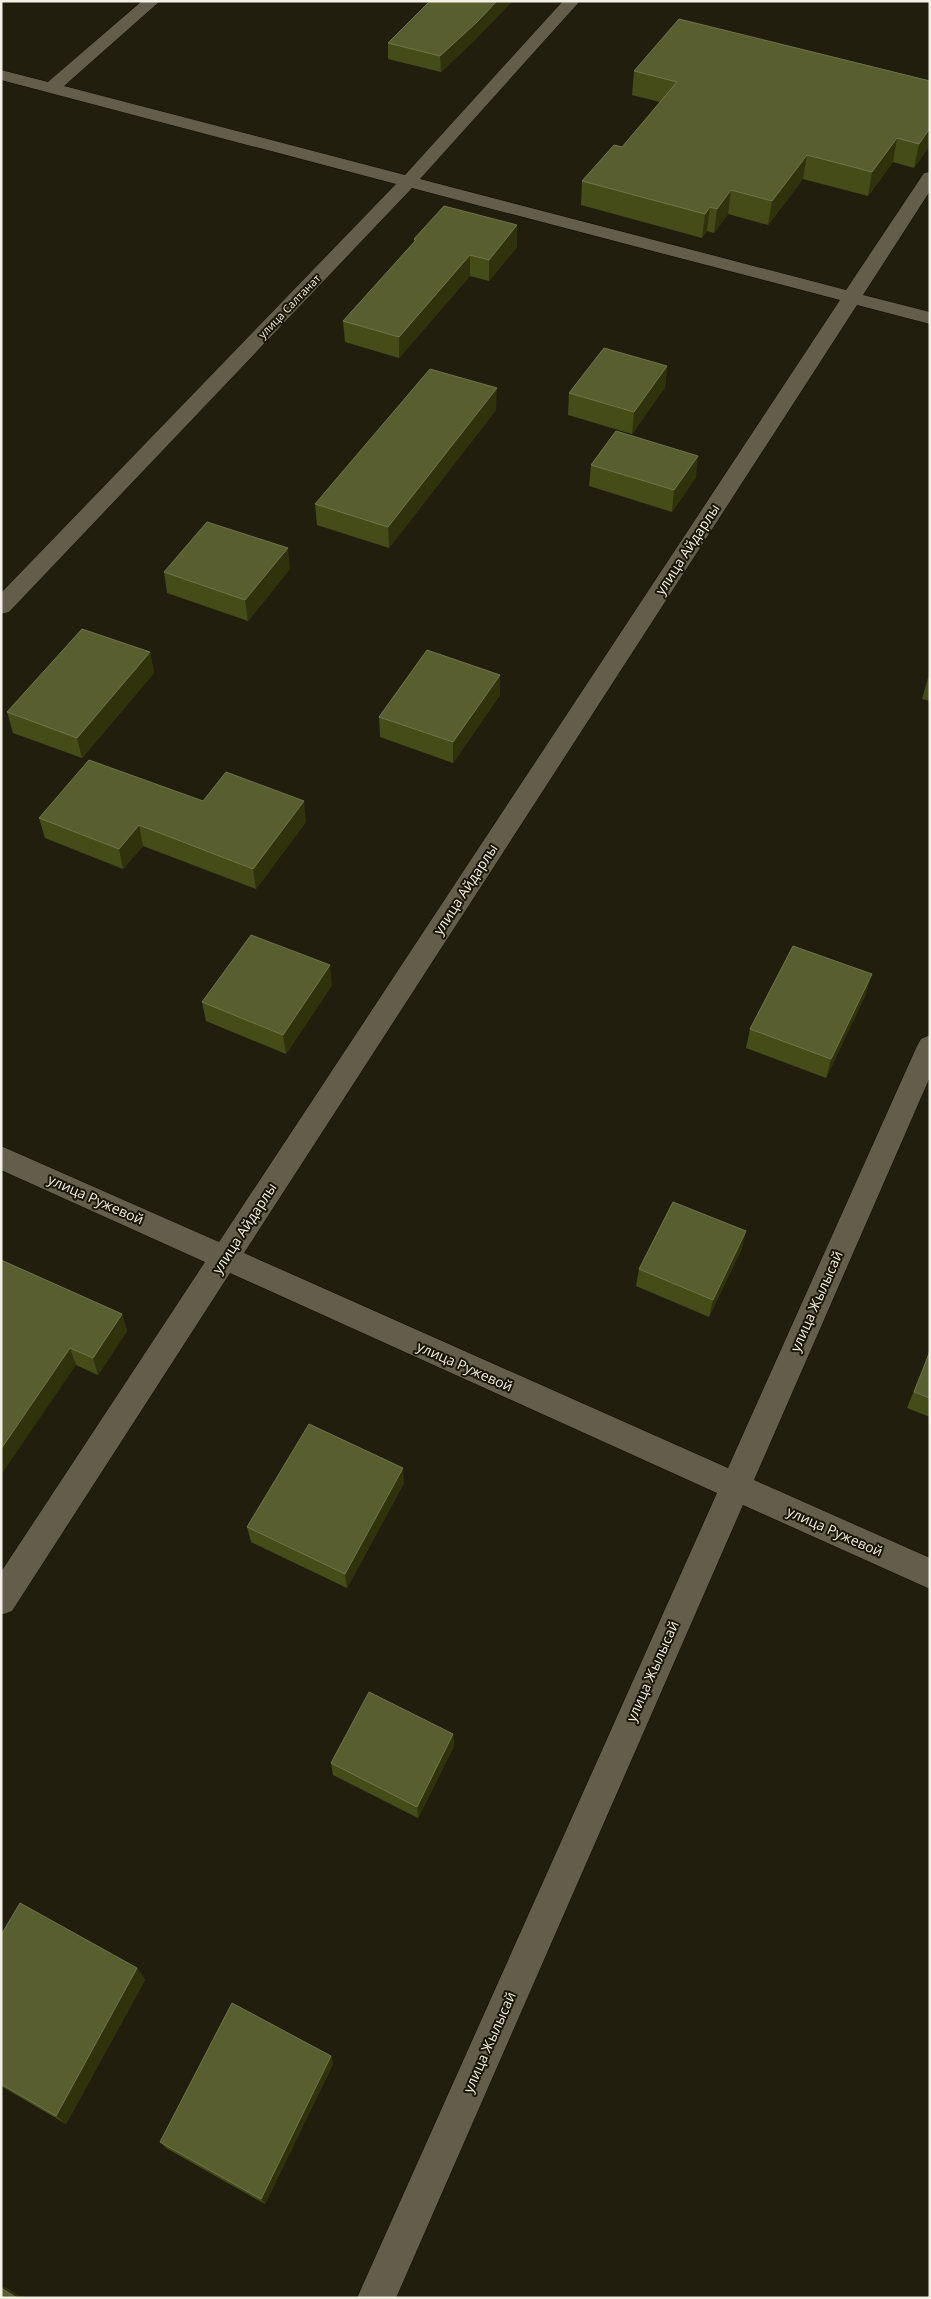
<svg xmlns="http://www.w3.org/2000/svg" width="931" height="2299" font-family="'Open Sans',sans-serif">
<style>
.lines{fill:none;stroke-linecap:round;stroke-linejoin:round}
.street-casing{stroke:#0c0800;stroke-width:1}
.street{fill:#635e4b;fill-rule:evenodd}
.wall{fill:#464c18}
.shaded-wall{fill:#30320b}
.building{fill:#595e2e;stroke:#71754b}
.labels{text-anchor:middle;dominant-baseline:central;stroke-width:4;stroke-linejoin:round;paint-order:stroke}
.far-street-label{font-size:11px;fill:#f3f0e5;stroke:#191505}
.street-label{font-size:14px;fill:#f3f0e5;stroke:#191505}
</style>
<rect width="100%" height="100%" fill="#221e0d"/>
<g class="lines">
<defs>
<path id="street" d="M142 1H160L64 86 405 175 563 1H580L420 179 846 290 924 173 930 172V191L863 295 930 312V324L857 305 244 1253 728 1468 917 1046 921 1039 930 1035V1077L754 1480 930 1558V1589L743 1505 396 2298H357L717 1493 230 1273 12 1611 1 1615V1572L205 1262 1 1170V1146L219 1242 840 300 412 188 9 612 1 614V593L396 184 1 80V70L48 82Z"/>
</defs>
<use href="#street" class="street-casing"/>
<use href="#street" class="street"/>
</g>
<path class="wall" d="M477 38 441 72 388 59V43Z
M634 71 930 81V145L914 168 893 162 868 196 803 179 768 225 728 214 714 233 707 231 702 238 581 205 582 181 622 147 660 102 632 95Z
M517 225V247L489 281 470 276 399 358 345 342 343 321 414 243V239Z
M667 366 665 387 632 434 568 415 569 393Z
M496 410 389 548 317 525 315 504Z
M591 465 696 477 672 512 589 486Z
M290 569 248 621 167 593 164 572Z
M150 652 154 673 82 758 13 733 7 712Z
M930 674V701L922 699 928 678Z
M500 675V695L453 763 380 737 379 717Z
M203 801 306 822 256 889 143 846 123 869 45 838 39 818Z
M332 985 286 1054 206 1021 202 1002Z
M866 994 826 1078 746 1048 750 1029Z
M742 1248 709 1317 636 1286 639 1269Z
M1 1260 122 1314 127 1331 98 1375 76 1365Z
M930 1351V1417L907 1408Z
M404 1483 347 1588 251 1542 247 1527Z
M453 1734 454 1746 418 1818 333 1775 331 1763Z
M1 1935 137 1968 145 1980 66 2124 1 2086Z
M331 2056 333 2064 265 2204 166 2148 160 2142Z"/>
<path class="shaded-wall" d="M497 1H513L477 38 441 72 440 56Z
M930 128V145L914 168 919 144Z
M897 138 893 162 868 196 872 172Z
M807 155 803 179 768 225 772 201Z
M731 190 728 214 714 233 717 209Z
M710 207 707 231 702 238 705 214Z
M517 225V247L489 281V260Z
M470 255V276L399 358V337Z
M667 366 665 387 632 434 634 412Z
M497 388 496 410 389 548 388 527Z
M698 456 696 477 672 512 674 490Z
M288 548 290 569 248 621 245 600Z
M150 652 154 673 82 758 77 738Z
M500 675V695L453 763V742Z
M304 801 306 822 256 889 253 869Z
M139 825 143 846 123 869 119 849Z
M330 965 332 985 286 1054 283 1035Z
M872 974 866 994 826 1078 831 1059Z
M746 1231 742 1248 709 1317 713 1300Z
M122 1314 127 1331 98 1375 93 1358Z
M70 1348 76 1365 1 1475V1449Z
M403 1468 404 1483 347 1588 345 1574Z
M453 1734 454 1746 418 1818 417 1807Z
M137 1968 145 1980 66 2124 56 2116Z
M331 2056 333 2064 265 2204 261 2199Z
M1 2286 7 2288 23 2298H17L1 2288Z"/>
<path class="building" d="M430 1H497L477 22 440 56 388 43Z
M679 19 930 81V128L919 144 897 138 872 172 807 155 772 201 731 190 717 209 710 207 705 214 582 181 614 145 622 147 677 82 634 71Z
M444 206 517 225 489 260 470 255 399 337 343 321 416 240 414 239Z
M604 348 667 366 634 412 569 393Z
M430 369 497 388 388 527 315 504Z
M616 431 698 456 674 490 591 465Z
M207 522 288 548 245 600 164 572Z
M82 629 150 652 77 738 7 712Z
M427 650 500 675 453 742 379 717Z
M89 760 203 801 226 772 304 801 253 869 139 825 119 849 39 818Z
M251 935 330 965 283 1035 202 1002Z
M793 946 872 974 831 1059 750 1029Z
M673 1202 746 1231 713 1300 639 1269Z
M1 1260 122 1314 93 1358 70 1348 1 1449Z
M930 1351V1398L914 1392Z
M309 1424 403 1468 345 1574 247 1527Z
M369 1692 453 1734 417 1807 331 1763Z
M20 1903 137 1968 56 2116 1 2084V1935Z
M232 2003 331 2056 261 2199 160 2142Z
M1 2288 17 2298H1Z"/>
<g class="labels">
<g class="far-street-label">
<text transform="translate(289 306) rotate(-46)">улица Салтанат</text>
</g>
<g class="street-label">
<text transform="translate(687 549) rotate(-57)">улица Айдарлы</text>
<text transform="translate(465 889) rotate(-57)">улица Айдарлы</text>
<text transform="translate(96 1199) rotate(24)">улица Ружевой</text>
<text transform="translate(244 1228) rotate(-57)">улица Айдарлы</text>
<text transform="translate(816 1301) rotate(-66)">улица Жылысай</text>
<text transform="translate(465 1366) rotate(24)">улица Ружевой</text>
<text transform="translate(835 1531) rotate(24)">улица Ружевой</text>
<text transform="translate(652 1671) rotate(-66)">улица Жылысай</text>
<text transform="translate(489 2042) rotate(-66)">улица Жылысай</text>
</g>
</g>
<rect width="931" height="2299" fill="none" stroke="#f3f0e5" stroke-width="5"/>
</svg>
